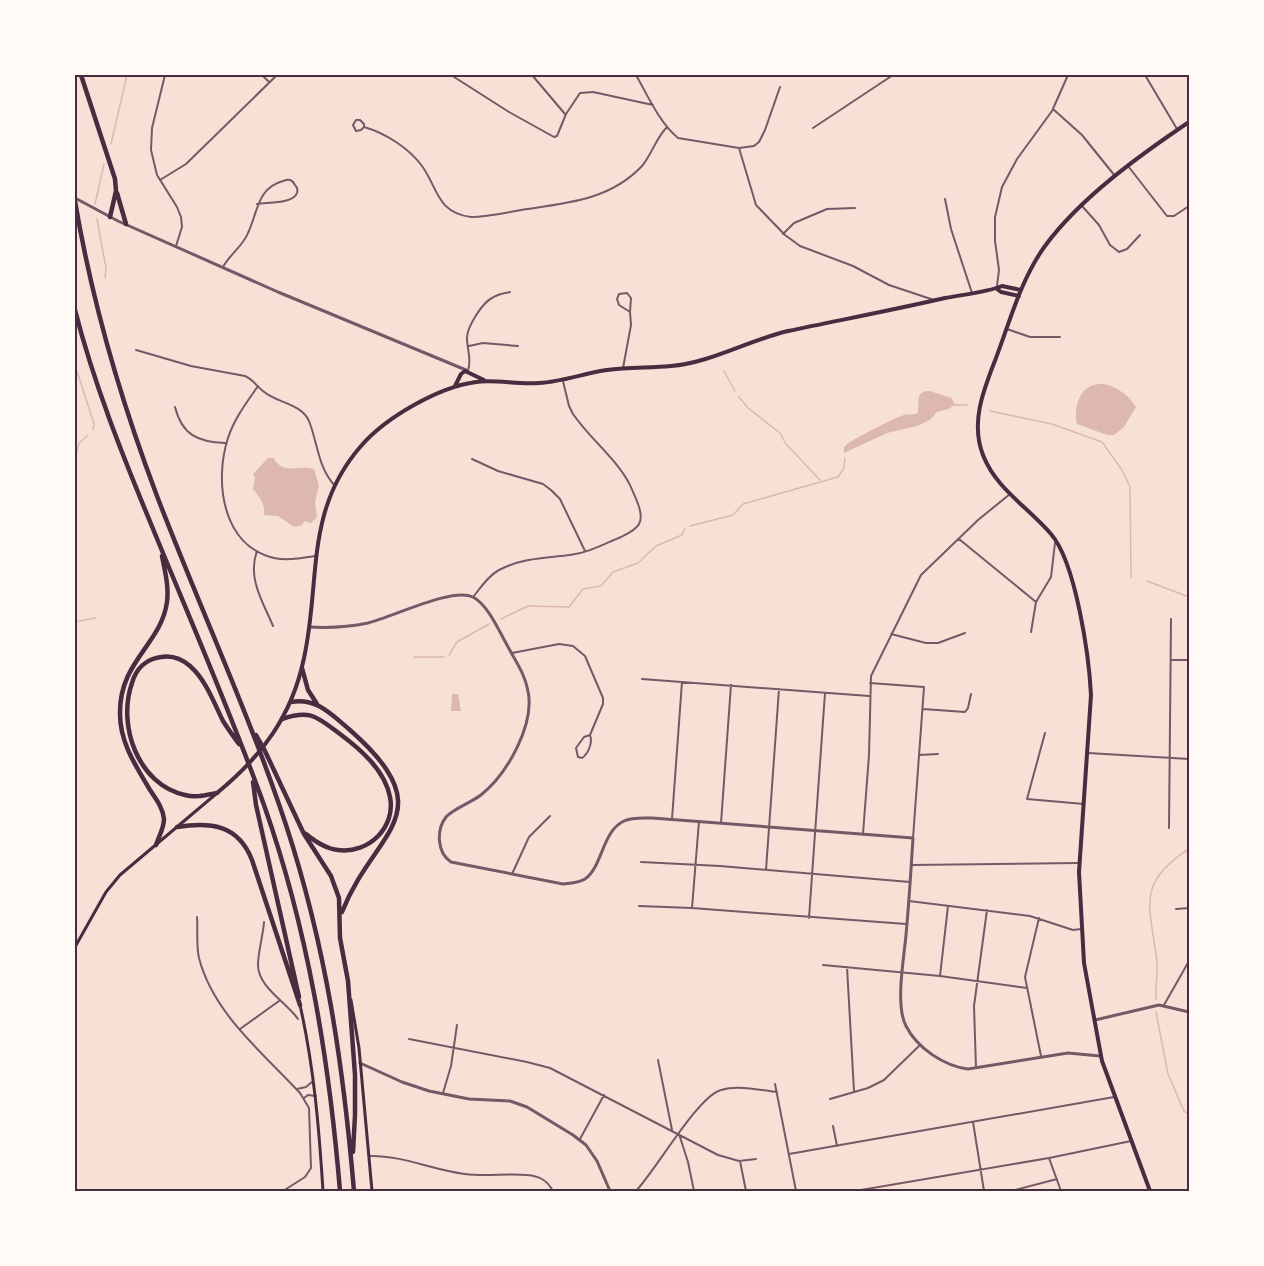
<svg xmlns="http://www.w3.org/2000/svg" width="1264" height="1266" font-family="'Fira Sans',sans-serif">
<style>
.water{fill:#dcb8b0}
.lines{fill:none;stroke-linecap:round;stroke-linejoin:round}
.stream{stroke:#dcb8b0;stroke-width:1.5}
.minor{stroke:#755966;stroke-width:2}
.tertiary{stroke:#755966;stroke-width:3}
.secondary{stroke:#4a2c40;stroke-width:3}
.primary{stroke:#4a2c40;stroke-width:4}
.motorway{stroke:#4a2c40;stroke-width:4.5}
.neatline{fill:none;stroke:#4a2c40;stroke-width:2}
</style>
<rect width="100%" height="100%" fill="#f7e1d7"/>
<path class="water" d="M1104 384C1118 387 1128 395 1136 407L1124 427 1114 435H1107L1077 424C1074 412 1077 394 1089 387 1093 384 1099 384 1104 384Z
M930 391 951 398 955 404 949 409 937 412 930 420 917 426 887 433 844 453C844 449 843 448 846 445 853 439 894 418 904 415 909 414 913 415 918 413 919 403 915 390 930 391Z
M268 458H274C282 476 301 464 314 469L319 486 315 502 317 517 311 523 304 521 302 525 294 527 278 516 264 515C266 505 259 497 253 489L255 478 253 474Z
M452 694H458L461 711H451Z"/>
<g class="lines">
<path class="stream" d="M111 144 127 75
M95 204 104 164
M97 219 106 268 105 278
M75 365 94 424 93 430
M724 371 735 391
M739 397 748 408 780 433 786 444 820 480
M952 405H968
M990 411 1052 424 1102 442 1122 470 1130 487 1131 577
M75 459 79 443 88 435
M690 526 733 515 743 504 838 477 844 468 845 458
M1147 581 1189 597
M501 619 528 606 569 607 583 589 601 586 613 572 638 563 656 546 682 535 685 528
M75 622 95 618
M449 655 457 642 489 624
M414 657H444
M1156 999C1155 986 1158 974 1157 962 1151 908 1134 884 1189 849
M1156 1012 1168 1074 1184 1111 1189 1115"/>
<path class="minor" d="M165 75 152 128 151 150 157 175 177 207 181 217 182 227 176 246
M262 75 269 82
M451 75 509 112 554 137 557 136 566 114 580 93 593 92 653 105
M532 75 565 114
M636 75C648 96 659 122 678 138L739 148 754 146 759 142 765 130 780 87
M1145 75 1177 129
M1053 109 1082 135 1115 176
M364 127 361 130 356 131 353 125 356 120H360L364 124V127C385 133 409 148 422 166 438 188 437 213 471 217 489 217 508 212 527 209 569 203 611 199 642 166 652 154 656 138 667 127
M813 128 893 75
M739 148 756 205 785 235 800 246 853 266 889 285 934 300
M1128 166 1167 216H1174L1189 206
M160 180 186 164 277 75
M945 199 951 229 972 293
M1082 206 1099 225 1110 245 1119 252 1127 249 1140 235
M783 234 794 223 827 209 855 208
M223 267C230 254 243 246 248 233 258 212 257 188 283 181 289 179 292 179 295 185 297 187 298 190 297 193 293 204 267 202 257 204
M997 286 999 270 995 241V217L1002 187 1017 159 1052 111 1068 75
M1007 329 1030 337H1060
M469 346 483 343 518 346
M136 350 191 366 245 376C253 379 256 386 263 391 276 403 301 403 309 421 318 444 318 468 335 486
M623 368 631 325 630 312 619 305 617 299 619 294 627 293 631 298 630 312
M468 371C472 359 467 350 467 338 467 327 482 303 492 298 497 294 504 293 510 292
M258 386C247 402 234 419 228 438 214 481 222 546 274 558 288 561 301 558 315 556
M175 407C182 435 198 442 225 443
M472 459 498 471 543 484 551 490 560 499 585 551
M959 539 1036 602
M257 551C247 578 263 602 273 626
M474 596C481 587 488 576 499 570 522 558 545 558 570 555 588 553 604 544 621 537 627 534 636 530 639 524 645 514 634 495 630 485 616 458 590 439 573 414L569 406 563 381
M1031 632 1036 602 1051 577 1055 543
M891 634 926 643H938L965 633
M512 653 559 644 573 646 585 656 603 698V704L590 735 584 737 576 748 578 757 582 758C588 754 593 743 590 735
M1171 660H1189
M642 679 869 696
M870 683 924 687 913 838
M923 709 965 712 968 708 971 694
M1045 733 1027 799 1084 804
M1088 753 1189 759
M919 755 938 754
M672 819 682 682
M721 823 731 685
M1169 828 1171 619
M863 834 869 755 871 676 921 575 978 520 1010 494
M641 862 720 866 910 882
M911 865 1079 863
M766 870 779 689
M512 874 529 837 550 816
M909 901 1030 916 1073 930 1081 929
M639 906 692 908 906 924
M692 908 699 821
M1176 909 1189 908
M197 917C198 930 196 945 199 958 213 1013 263 1053 300 1093L309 1108 311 1168 305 1177 283 1191
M809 918 825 693
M1039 918 1025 977 1041 1056
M264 922C263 936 258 952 258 965 258 987 286 1002 298 1019
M823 965 940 976 1027 988
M847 967 854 1091
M940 976 948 906
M1164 1005 1189 961
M240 1029 279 1001
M409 1039 527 1062 550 1068 718 1155 739 1161 756 1159
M658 1060 672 1130
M976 1068 974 1006 987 910
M775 1084 796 1191
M297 1089 306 1087 312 1082
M443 1093 451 1066 457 1025
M304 1098 308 1095 316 1096
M830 1099 868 1088 884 1080 920 1045
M973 1122 984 1191
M833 1126 837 1146
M679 1134 688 1162 694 1191
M580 1139 604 1095
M789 1154 1114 1097
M369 1156C401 1155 433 1170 465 1174 486 1177 506 1173 527 1175 539 1176 547 1180 553 1191
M1049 1158 1061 1191
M740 1161 746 1191
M636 1191C656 1170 698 1096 721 1090 738 1085 760 1090 777 1092
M855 1191 1049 1158 1131 1141
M1011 1191 1057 1179"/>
<path class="tertiary" d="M75 198 118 221 278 292 466 370
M309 627C328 628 349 627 368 623 393 617 452 587 473 597 488 605 499 631 507 645 515 660 525 674 528 691 535 725 507 774 481 795 472 802 453 809 446 817 436 830 437 853 451 862L563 884C570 883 579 883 585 879 603 866 602 831 624 821 632 817 643 818 652 818L913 838C911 870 909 903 906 935 904 958 895 1005 906 1026 917 1048 944 1066 968 1069L1068 1053 1100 1056
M1095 1020 1159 1005 1189 1012
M360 1063 402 1082 429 1091 469 1099 510 1101 527 1107 573 1135 586 1145 597 1161 610 1191"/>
<path class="secondary" d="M75 947 106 892 120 875 216 794
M351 1000 359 1048 372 1191
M300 1005C314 1067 319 1128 323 1191"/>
<path class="primary" d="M997 289 1001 292 1019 296
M455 386 461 374 465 371 484 380
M217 793C262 756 292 716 304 658 321 581 304 511 361 446 386 417 439 387 476 382 496 379 518 385 539 383 562 382 585 373 607 370 629 367 650 368 671 366 710 363 749 340 788 331 840 320 893 310 945 298 961 295 988 292 1002 286L1021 290
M1150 1191 1102 1061 1084 963 1079 872 1091 695C1089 656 1076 563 1051 534 1028 507 996 489 983 455 970 422 984 389 996 358 1010 321 1021 279 1045 246 1080 198 1140 155 1189 122"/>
<path class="motorway" d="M81 75 115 179 116 191 110 217
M117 193 126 224
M75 201C92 302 121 401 157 496 199 606 249 713 286 825 326 947 343 1063 354 1191
M75 310C94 384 122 454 151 524 189 617 230 710 264 805 308 930 329 1059 340 1191
M302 668 308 690 317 704
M291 702C316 697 332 715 350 730 446 815 374 830 342 912
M282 719C311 709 317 717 340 734 360 749 385 770 390 797 396 827 369 854 338 850 326 849 316 842 306 834
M256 735 264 749 304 834 331 876 339 898 340 938 348 981 355 1075V1115L353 1152
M253 782 256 805 299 997
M217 793C206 795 196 798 185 795 138 785 117 725 132 683 136 669 146 659 161 657 172 655 182 659 190 666 206 680 214 703 223 721 228 729 234 737 239 744
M177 827C210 822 238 824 252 860L300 1005
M156 845C159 836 164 828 164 819 163 808 156 799 150 790 136 766 120 743 120 714 119 661 161 645 167 602 169 587 165 571 162 556"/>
</g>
<rect width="1264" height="1266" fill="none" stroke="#fffaf5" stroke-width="153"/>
<rect x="76" y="76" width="1112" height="1114" class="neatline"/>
</svg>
